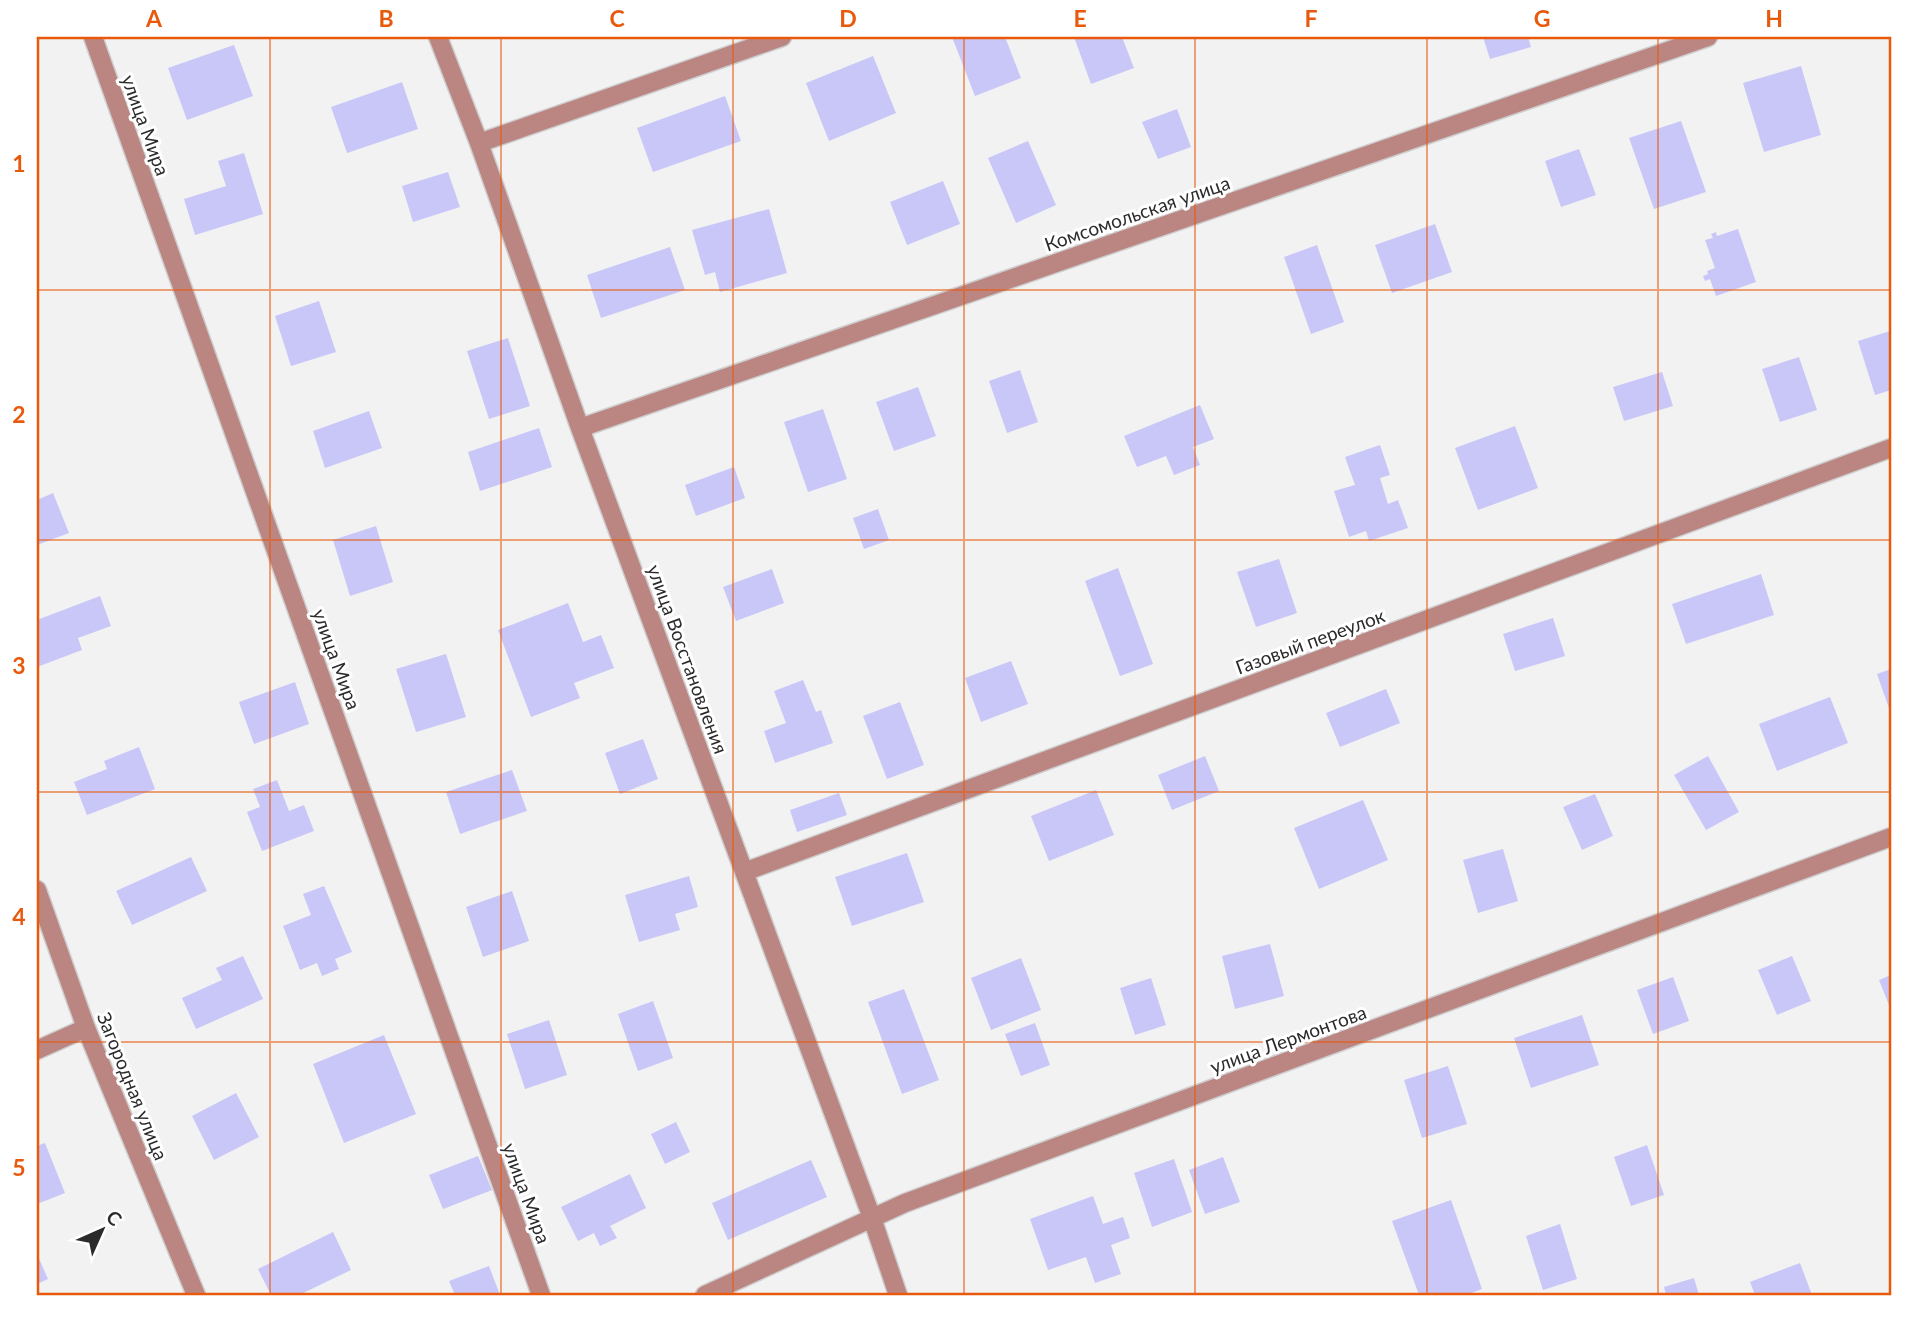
<svg xmlns="http://www.w3.org/2000/svg" width="1928" height="1332" font-family="Lato,sans-serif">
<style>
.building{fill:#c8c7f8}
.lines{fill:none;stroke-linecap:round;stroke-linejoin:round}
.minor-casing{stroke:#cececf;stroke-width:21}
.minor{stroke:#bb8682;stroke-width:18}
.grid{fill:none;stroke:#e8590c;stroke-width:2;stroke-opacity:0.55}
.labels{text-anchor:middle;dominant-baseline:central;stroke-width:6;stroke-linejoin:round;paint-order:stroke}
.street-label{font-size:19px;fill:#2b2b2b;stroke:#fff}
.neatline{fill:none;stroke:#e8590c;stroke-width:2.5}
.grid-label{font-size:23px;text-anchor:middle;font-weight:bold;fill:#e8590c}
</style>
<rect width="100%" height="100%" fill="#f2f2f3"/>
<path class="building" d="M952 37H1005L1021 78 975 96Z
M1074 37H1122L1134 68 1091 84Z
M1483 37H1528L1531 47 1490 59Z
M234 45 253 96 187 120 168 68Z
M873 56 896 113 829 141 806 83Z
M1801 66 1821 135 1764 152 1743 83Z
M402 82 418 129 347 153 331 107Z
M725 96 741 141 653 172 637 128Z
M1177 109 1191 147 1158 159 1142 122Z
M1681 121 1706 192 1654 209 1629 138Z
M1028 141 1056 205 1016 223 988 158Z
M1579 149 1596 195 1561 207 1545 161Z
M244 153 263 214 195 235 184 199 226 186 218 161Z
M448 172 460 207 413 222 402 186Z
M943 181 960 224 907 245 890 202Z
M769 209 787 273 720 292 715 272 705 275 692 230Z
M1435 224 1452 272 1392 293 1375 245Z
M1738 229 1756 282 1716 296 1710 279 1705 281 1703 276 1708 274 1707 271 1715 268 1705 240 1713 238 1711 234 1716 232 1717 236Z
M1317 245 1344 322 1311 334 1284 257Z
M670 247 685 290 601 318 587 275Z
M319 301 336 352 291 366 275 316Z
M1890 331 1891 390 1875 395 1858 341Z
M508 338 530 406 489 419 467 351Z
M1799 357 1817 410 1780 422 1762 369Z
M1020 370 1038 422 1007 433 989 381Z
M1662 372 1673 406 1624 421 1613 387Z
M918 387 936 436 894 451 876 402Z
M1200 405 1214 439 1193 447 1200 465 1174 475 1166 456 1137 467 1124 436Z
M823 409 847 479 808 492 784 422Z
M369 411 382 448 325 468 313 431Z
M1515 426 1538 488 1478 510 1455 448Z
M539 428 552 467 480 491 468 452Z
M1380 445 1390 475 1380 478 1388 504 1398 500 1408 528 1369 541 1366 531 1349 537 1334 491 1355 485 1345 457Z
M734 467 745 498 696 516 685 485Z
M53 493 69 533 37 545V500Z
M878 509 889 540 864 549 853 518Z
M376 526 393 582 350 596 333 540Z
M1279 559 1297 613 1256 627 1237 572Z
M1118 568 1153 664 1120 676 1085 581Z
M772 569 784 603 736 621 723 587Z
M1761 574 1774 615 1686 644 1672 604Z
M100 596 111 626 78 638 82 650 37 667V620Z
M568 603 583 642 601 635 614 668 574 683 580 698 531 717 498 630Z
M1553 618 1565 656 1515 671 1503 634Z
M446 654 466 717 416 732 396 669Z
M1011 661 1028 704 981 722 965 678Z
M1891 669V714L1877 674Z
M803 680 816 712 821 710 833 743 775 763 764 731 786 723 774 691Z
M295 682 309 724 254 744 239 702Z
M1386 689 1400 723 1340 747 1326 713Z
M1830 697 1848 743 1777 771 1759 724Z
M900 702 924 765 887 779 863 716Z
M643 739 658 779 620 794 605 753Z
M139 747 155 789 87 815 74 782 107 769 104 761Z
M1205 756 1219 791 1172 810 1158 775Z
M1708 756 1739 812 1706 830 1674 775Z
M512 770 527 811 460 834 446 792Z
M277 780 289 811 304 805 314 831 262 851 247 812 260 807 253 789Z
M1096 790 1114 835 1049 861 1031 816Z
M839 793 847 815 797 832 790 810Z
M1595 794 1613 836 1582 850 1563 807Z
M1363 800 1388 860 1319 889 1294 828Z
M1503 849 1518 901 1478 913 1463 860Z
M907 853 924 902 852 926 835 877Z
M191 857 207 891 132 925 116 891Z
M689 876 698 907 675 914 680 930 639 942 625 895Z
M324 886 352 952 335 959 339 969 322 976 317 963 300 970 283 926 311 915 303 894Z
M512 891 529 941 483 957 466 907Z
M1270 944 1284 996 1235 1009 1222 956Z
M243 956 263 999 196 1029 182 998 222 980 216 968Z
M1792 956 1811 1001 1777 1015 1758 970Z
M1021 958 1041 1010 991 1030 971 978Z
M1891 975V1010L1879 980Z
M1673 977 1689 1021 1653 1034 1637 990Z
M1151 978 1166 1025 1135 1035 1120 988Z
M904 989 939 1080 902 1094 868 1002Z
M653 1001 673 1058 638 1071 618 1014Z
M1582 1015 1599 1065 1531 1088 1514 1038Z
M549 1020 567 1075 525 1089 507 1034Z
M1035 1023 1050 1065 1021 1076 1005 1034Z
M384 1035 416 1114 344 1143 313 1064Z
M1448 1066 1467 1124 1422 1138 1404 1080Z
M236 1093 259 1137 214 1160 192 1116Z
M676 1122 690 1152 665 1164 651 1134Z
M45 1143 65 1193 37 1204V1146Z
M1647 1145 1664 1195 1631 1206 1614 1157Z
M478 1156 492 1190 443 1209 429 1175Z
M1223 1157 1240 1202 1205 1214 1189 1170Z
M1174 1159 1192 1212 1152 1227 1134 1173Z
M811 1160 827 1197 728 1240 712 1203Z
M630 1174 646 1208 610 1226 617 1238 600 1246 594 1233 578 1241 561 1207Z
M1093 1196 1103 1224 1123 1217 1130 1238 1111 1245 1121 1274 1095 1283 1086 1257 1048 1270 1030 1219Z
M1451 1200 1482 1289 1466 1295H1419L1392 1221Z
M1560 1224 1577 1279 1543 1290 1526 1236Z
M333 1232 351 1270 299 1295H271L258 1269Z
M37 1254 48 1279 37 1284Z
M1800 1263 1812 1295H1755L1750 1282Z
M489 1266 500 1295H455L449 1281Z
M1694 1278 1699 1295H1666L1664 1287Z"/>
<g class="lines">
<defs>
<path id="minor" d="M93 37 541 1295
M438 37 479 143 580 428 872 1218 898 1295
M479 143 782 37
M580 428 1708 37
M744 872 1891 448
M37 890 86 1028 196 1295
M37 1050 86 1028
M705 1295 905 1203 1891 837"/>
</defs>
<use href="#minor" class="minor-casing"/>
<use href="#minor" class="minor"/>
</g>
<path class="grid" d="M270 37V1295M501 37V1295M733 37V1295M964 37V1295M1195 37V1295M1427 37V1295M1658 37V1295M37 290H1891M37 540H1891M37 792H1891M37 1042H1891"/>
<g class="labels">
<g class="street-label">
<text transform="translate(146 125) rotate(70)">улица Мира</text>
<text transform="translate(1137 213) rotate(-19)">Комсомольская улица</text>
<text transform="translate(1310 641) rotate(-20)">Газовый переулок</text>
<text transform="translate(337 659) rotate(70)">улица Мира</text>
<text transform="translate(688 659) rotate(70)">улица Восстановления</text>
<text transform="translate(1288 1039) rotate(-20)">улица Лермонтова</text>
<text transform="translate(133 1086) rotate(68)">Загородная улица</text>
<text transform="translate(527 1193) rotate(70)">улица Мира</text>
</g>
</g>
<rect width="1928" height="1332" fill="none" stroke="#ffffff" stroke-width="77"/>
<g transform="translate(102 1230) rotate(45)" stroke="#ffffff" stroke-width="5" paint-order="stroke">
<path d="M0-5L12 26L0 18L-12 26Z" fill="#2b2b2b"/>
<text y="-10" font-size="19" font-weight="bold" text-anchor="middle" fill="#2b2b2b">С</text>
</g>
<rect x="38" y="38" width="1852" height="1256" class="neatline"/>
<g class="grid-label">
<text x="154" y="27">A</text>
<text x="386" y="27">B</text>
<text x="617" y="27">C</text>
<text x="848" y="27">D</text>
<text x="1080" y="27">E</text>
<text x="1311" y="27">F</text>
<text x="1542" y="27">G</text>
<text x="1774" y="27">H</text>
<text x="19" y="172">1</text>
<text x="19" y="423">2</text>
<text x="19" y="674">3</text>
<text x="19" y="925">4</text>
<text x="19" y="1176">5</text>
</g>
</svg>
